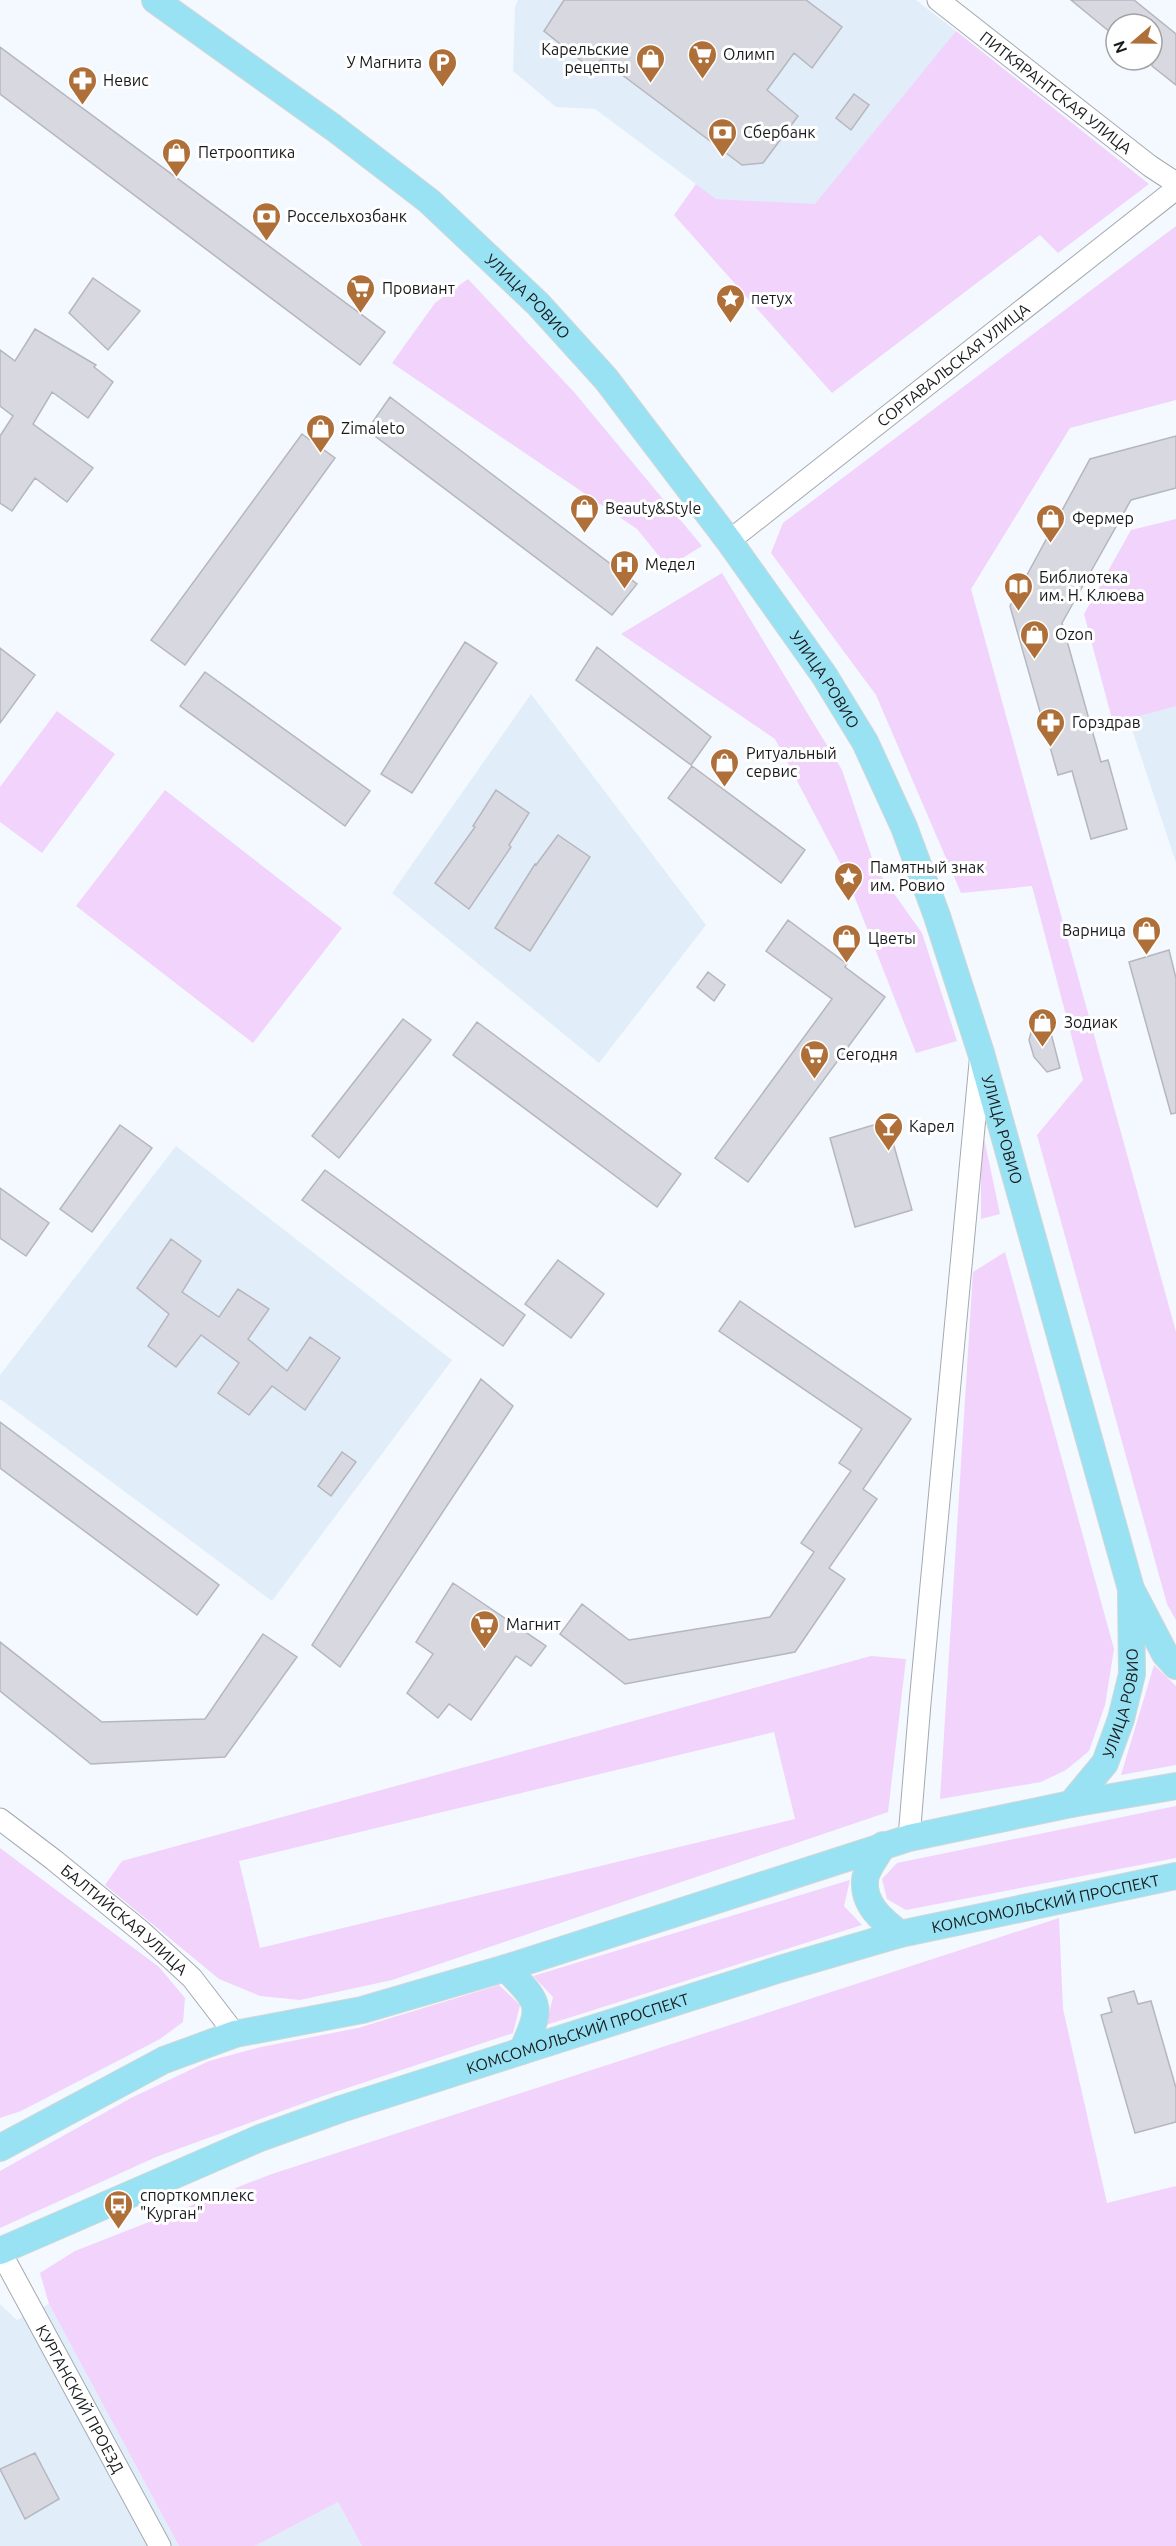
<svg xmlns="http://www.w3.org/2000/svg" width="1176" height="2546" font-family="Ubuntu,sans-serif">
<style>
.built{fill:#e2edfa}
.green{fill:#f1d3fb;fill-rule:evenodd}
.building{fill:#d8d8e0;stroke:#b6b6be;stroke-width:1.5}
.lines{fill:none;stroke-linecap:round;stroke-linejoin:round}
.minor-casing{stroke:#a4aab0;stroke-width:23}
.major-casing{stroke:#d5d6d6;stroke-width:28}
.minor{stroke:#fff;stroke-width:21}
.major{stroke:#98e2f3;stroke-width:26}
.labels{text-anchor:middle;dominant-baseline:central;stroke-width:6;stroke-linejoin:round;paint-order:stroke}
.poi-label{font-size:16px;fill:#181a1c;stroke:#fff;text-anchor:start}
.street-label{font-size:16px;fill:#181a1c;stroke:#fff}
</style>
<rect width="100%" height="100%" fill="#f3f9ff"/>
<path class="built" d="M518 0H916L956 31 815 205 716 199 595 109 556 107 513 71 515 7Z
M531 694 706 925 599 1063 392 893Z
M1176 698V863L1126 711Z
M176 1146 452 1360 272 1601 0 1399V1375Z
M0 2304 17 2320 49 2304 179 2546H0Z
M338 2502 362 2546H255Z"/>
<path class="green" d="M956 31 1149 184 1058 253 1040 235 832 393 674 215 696 184 716 199 815 204Z
M1176 226V400L1070 428 971 589 1176 1332V1620L1167 1604 1037 1135 1083 1080 1032 886 961 893 876 695 771 553 783 523Z
M468 279 574 392 702 546 668 567 637 529 392 363 435 303Z
M1176 519V706L1113 723 1084 614 1131 530Z
M722 573 842 770 875 867 922 933 957 1041 916 1053 844 870 775 739 621 634Z
M57 711 115 754 42 853 0 822V787Z
M165 790 342 928 253 1043 76 906Z
M981 1124 1000 1214 981 1219Z
M1005 1252 1114 1649 1105 1705 1089 1751 1066 1770 1041 1782 940 1799 973 1272Z
M871 1656 906 1659 888 1812 392 1980 300 2000 260 1996 219 1979 105 1885 122 1861ZM774 1732 795 1819 260 1948 239 1861Z
M1154 1665 1176 1686V1765L1121 1775Z
M1176 1806V1858L906 1910 887 1899 882 1879 897 1863Z
M0 1848 159 1967 185 1998 183 2022 160 2039 21 2111 0 2118Z
M850 1880 844 1906 862 1925 546 2025 553 1997 533 1976Z
M1059 1918 1063 2009 1107 2203 1176 2186V2546H362L338 2502 255 2546H179L49 2304 40 2273 75 2251 269 2175Z
M499 1985 520 2005 513 2033 323 2096 156 2157 0 2228V2171L131 2098 209 2061 261 2047 358 2028Z"/>
<path class="building" d="M564 0H806L842 27 812 68 794 53 767 90 798 116 763 163 742 165 601 59 593 70 544 31Z
M1071 0H1134L1176 34V85L1152 66V24H1116V37Z
M0 47 385 332 360 365 0 94Z
M854 94 869 105 851 130 836 118Z
M93 278 140 311 108 350 69 313Z
M35 329 96 365 94 367 113 382 88 418 52 392 33 424 93 468 67 502 35 478 12 511 0 503V436L13 416 0 406V350L15 361Z
M390 397 637 584 612 615 367 430Z
M302 434 335 458 185 665 151 640Z
M1176 436V488L1131 500 1062 623 1101 762 1108 760 1127 829 1091 839 1072 771 1058 775 1010 606 1090 459Z
M465 642 497 663 412 793 381 774Z
M597 647 711 737 691 765 576 680Z
M0 648 35 675 0 723Z
M205 672 370 791 345 826 180 706Z
M692 766 805 850 781 883 668 798Z
M496 790 529 813 509 845 511 847 469 909 435 883 475 827 473 826Z
M558 835 590 857 530 951 495 928 535 864 536 865Z
M788 920 847 964 845 967 885 997 748 1182 715 1158 832 999 766 951Z
M1169 950 1176 978V1113L1171 1114 1129 962Z
M708 972 725 985 714 1001 697 987Z
M1047 1018 1060 1068 1047 1072 1034 1057 1029 1040 1034 1022Z
M403 1019 431 1040 339 1158 312 1136Z
M477 1022 681 1174 657 1207 453 1055Z
M887 1121 912 1210 855 1227 830 1138Z
M120 1125 152 1148 92 1232 60 1209Z
M325 1170 525 1315 503 1346 302 1200Z
M0 1188 49 1223 26 1256 0 1238Z
M171 1239 201 1261 182 1292 219 1317 238 1289 269 1309 248 1339 287 1371 310 1337 340 1358 305 1410 272 1386 249 1415 218 1393 239 1363 201 1335 176 1367 148 1346 169 1314 137 1288Z
M558 1260 604 1294 571 1338 525 1304Z
M740 1301 911 1419 863 1489 877 1499 829 1568 845 1579 795 1652 625 1684 560 1634 582 1604 629 1640 770 1617 814 1552 801 1543 851 1471 839 1463 862 1429 719 1331Z
M481 1379 513 1406 340 1667 312 1645Z
M0 1422 219 1585 197 1615 0 1468Z
M342 1452 356 1462 331 1496 318 1486Z
M453 1583 546 1646 531 1666 516 1656 471 1720 449 1704 438 1718 407 1693 433 1654 416 1642Z
M263 1634 297 1657 225 1757 91 1764 0 1691V1642L102 1722 205 1719Z
M1134 1991 1138 2004 1151 2001 1176 2088V2122L1135 2133 1101 2015 1112 2012 1108 1998Z
M35 2453 59 2499 25 2519 0 2469Z"/>
<g class="lines">
<defs>
<g id="minor">
<path id="s1" d="M938 0 1150 166 1176 183"/>
<path id="s2" d="M729 541 1176 189"/>
<path id="s3" d="M0 1819 54 1860 142 1932 192 1978 235 2034"/>
<path d="M909 1838 920 1703 980 1063"/>
<path id="s4" d="M0 2251 160 2546"/>
</g>
<g id="major">
<path id="s5" d="M155 0 334 128 429 201 538 304 606 379 729 541 824 675 865 742 904 827 937 916 981 1053 1131 1589 1165 1654 1176 1666"/>
<path id="s6" d="M1071 1804 1105 1763 1121 1719 1132 1674 1131 1595"/>
<path d="M883 1845C878 1855 866 1869 865 1880 863 1905 882 1920 900 1934"/>
<path d="M506 1968C541 2005 543 2004 522 2051"/>
<path d="M0 2148 164 2060 235 2034 362 2010 506 1968 909 1838 1071 1804 1176 1786"/>
<path id="s7" d="M0 2251 260 2138 341 2109 522 2051 780 1969 900 1934 1176 1876"/>
</g>
</defs>
<use href="#minor" class="minor-casing"/>
<use href="#major" class="major-casing"/>
<use href="#minor" class="minor"/>
<use href="#major" class="major"/>
</g>
<defs>
<symbol id="supermarket-pin" viewBox="-11 -11 22 30"><path d="M0 17L-7.5 6A9.5 9.5 0 1 1 7.5 6Z" fill="#af6f38" stroke="#fff"/><path d="M-6-5.5h2.5l.6 2H6L4.5 2H-2.5L-4.4-4H-6ZM-1.5 3.2a1.3 1.3 0 1 0 .1 0ZM3 3.2a1.3 1.3 0 1 0 .1 0Z" fill="#fff"/></symbol>
<symbol id="shop-pin" viewBox="-11 -11 22 30"><path d="M0 17L-7.5 6A9.5 9.5 0 1 1 7.5 6Z" fill="#af6f38" stroke="#fff"/><path d="M-5-2.5h2.3a2.7 3.5 0 0 1 5.4 0H5L5.5 6h-11ZM-1.5-2.5h3a1.5 2.3 0 0 0-3 0Z" fill="#fff"/></symbol>
<symbol id="parking-pin" viewBox="-11 -11 22 30"><path d="M0 17L-7.5 6A9.5 9.5 0 1 1 7.5 6Z" fill="#af6f38" stroke="#fff"/><path d="M-3.5-5.5H1a3.5 3.5 0 0 1 0 7H-1V5.5H-3.5ZM-1-3.4V-.6H.8a1.4 1.4 0 0 0 0-2.8Z" fill="#fff"/></symbol>
<symbol id="pharmacy-pin" viewBox="-11 -11 22 30"><path d="M0 17L-7.5 6A9.5 9.5 0 1 1 7.5 6Z" fill="#af6f38" stroke="#fff"/><path d="M-2-6h4v4h4v4h-4v4h-4v-4h-4v-4h4Z" fill="#fff"/></symbol>
<symbol id="bank-pin" viewBox="-11 -11 22 30"><path d="M0 17L-7.5 6A9.5 9.5 0 1 1 7.5 6Z" fill="#af6f38" stroke="#fff"/><path d="M-6-4H6V4H-6ZM0-2.3a2.3 2.3 0 1 0 0 4.6a2.3 2.3 0 1 0 0-4.6Z" fill="#fff"/></symbol>
<symbol id="sight-pin" viewBox="-11 -11 22 30"><path d="M0 17L-7.5 6A9.5 9.5 0 1 1 7.5 6Z" fill="#af6f38" stroke="#fff"/><path d="M0-6L1.8-2.2L6-1.7L2.9 1.2L3.7 5.4L0 3.3L-3.7 5.4L-2.9 1.2L-6-1.7L-1.8-2.2Z" fill="#fff"/></symbol>
<symbol id="hospital-pin" viewBox="-11 -11 22 30"><path d="M0 17L-7.5 6A9.5 9.5 0 1 1 7.5 6Z" fill="#af6f38" stroke="#fff"/><path d="M-5-5h3v3.5h4V-5h3V5h-3V1.5h-4V5h-3Z" fill="#fff"/></symbol>
<symbol id="library-pin" viewBox="-11 -11 22 30"><path d="M0 17L-7.5 6A9.5 9.5 0 1 1 7.5 6Z" fill="#af6f38" stroke="#fff"/><path d="M-6-4Q-3-5.5-.7-3.5V5Q-3 3-6 4ZM6-4Q3-5.5 .7-3.5V5Q3 3 6 4Z" fill="#fff"/></symbol>
<symbol id="bar-pin" viewBox="-11 -11 22 30"><path d="M0 17L-7.5 6A9.5 9.5 0 1 1 7.5 6Z" fill="#af6f38" stroke="#fff"/><path d="M-6-5H6L.8 .8V4.5H3.5V6h-7V4.5H-.8V.8Z" fill="#fff"/></symbol>
<symbol id="bus-pin" viewBox="-11 -11 22 30"><path d="M0 17L-7.5 6A9.5 9.5 0 1 1 7.5 6Z" fill="#af6f38" stroke="#fff"/><path d="M-5-6H5V4H4V6H2V4H-2V6H-4V4H-5ZM-3.5-4V0h7V-4ZM-3.5 1.2v1.5H-2V1.2ZM2 1.2v1.5H3.5V1.2Z" fill="#fff"/></symbol>
</defs>
<g fill-rule="evenodd">
<use href="#supermarket-pin" x="686" y="38" width="33" height="45"/>
<use href="#shop-pin" x="634" y="42" width="33" height="45"/>
<use href="#parking-pin" x="426" y="46" width="33" height="45"/>
<use href="#pharmacy-pin" x="66" y="64" width="33" height="45"/>
<use href="#bank-pin" x="706" y="116" width="33" height="45"/>
<use href="#shop-pin" x="160" y="136" width="33" height="45"/>
<use href="#bank-pin" x="250" y="200" width="33" height="45"/>
<use href="#supermarket-pin" x="344" y="272" width="33" height="45"/>
<use href="#sight-pin" x="714" y="282" width="33" height="45"/>
<use href="#shop-pin" x="304" y="412" width="33" height="45"/>
<use href="#shop-pin" x="568" y="492" width="33" height="45"/>
<use href="#shop-pin" x="1034" y="502" width="33" height="45"/>
<use href="#hospital-pin" x="608" y="548" width="33" height="45"/>
<use href="#library-pin" x="1002" y="570" width="33" height="45"/>
<use href="#shop-pin" x="1018" y="618" width="33" height="45"/>
<use href="#pharmacy-pin" x="1034" y="706" width="33" height="45"/>
<use href="#shop-pin" x="708" y="746" width="33" height="45"/>
<use href="#sight-pin" x="832" y="860" width="33" height="45"/>
<use href="#shop-pin" x="1130" y="914" width="33" height="45"/>
<use href="#shop-pin" x="830" y="922" width="33" height="45"/>
<use href="#shop-pin" x="1026" y="1006" width="33" height="45"/>
<use href="#supermarket-pin" x="798" y="1038" width="33" height="45"/>
<use href="#bar-pin" x="872" y="1110" width="33" height="45"/>
<use href="#supermarket-pin" x="468" y="1608" width="33" height="45"/>
<use href="#bus-pin" x="102" y="2188" width="33" height="45"/>
</g>
<g class="labels">
<g class="poi-label">
<text x="629" y="49" text-anchor="end">Карельские<tspan x="629" dy="18">рецепты</tspan></text>
<text x="723" y="54">Олимп</text>
<text x="422" y="62" text-anchor="end">У Магнита</text>
<text x="103" y="80">Невис</text>
<text x="743" y="132">Сбербанк</text>
<text x="198" y="152">Петрооптика</text>
<text x="287" y="216">Россельхозбанк</text>
<text x="382" y="288">Провиант</text>
<text x="751" y="298">петух</text>
<text x="341" y="428">Zimaleto</text>
<text x="605" y="508">Beauty&amp;Style</text>
<text x="1072" y="518">Фермер</text>
<text x="645" y="564">Медел</text>
<text x="1039" y="577">Библиотека<tspan x="1039" dy="18">им. Н. Клюева</tspan></text>
<text x="1055" y="634">Ozon</text>
<text x="1072" y="722">Горздрав</text>
<text x="746" y="753">Ритуальный<tspan x="746" dy="18">сервис</tspan></text>
<text x="870" y="867">Памятный знак<tspan x="870" dy="18">им. Ровио</tspan></text>
<text x="1126" y="930" text-anchor="end">Варница</text>
<text x="868" y="938">Цветы</text>
<text x="1064" y="1022">Зодиак</text>
<text x="836" y="1054">Сегодня</text>
<text x="909" y="1126">Карел</text>
<text x="506" y="1624">Магнит</text>
<text x="140" y="2195">спорткомплекс<tspan x="140" dy="18">"Курган"</tspan></text>
</g>
<g class="street-label">
<text stroke="none"><textPath href="#s1" startOffset="150">ПИТКЯРАНТСКАЯ УЛИЦА</textPath></text>
<text stroke="none"><textPath href="#s5" startOffset="477">УЛИЦА РОВИО</textPath></text>
<text stroke="none"><textPath href="#s2" startOffset="285">СОРТАВАЛЬСКАЯ УЛИЦА</textPath></text>
<text stroke="none"><textPath href="#s5" startOffset="963">УЛИЦА РОВИО</textPath></text>
<text stroke="none"><textPath href="#s5" startOffset="1449">УЛИЦА РОВИО</textPath></text>
<text stroke="none"><textPath href="#s6" startOffset="116">УЛИЦА РОВИО</textPath></text>
<text stroke="none"><textPath href="#s7" startOffset="1104">КОМСОМОЛЬСКИЙ ПРОСПЕКТ</textPath></text>
<text stroke="none"><textPath href="#s3" startOffset="160">БАЛТИЙСКАЯ УЛИЦА</textPath></text>
<text stroke="none"><textPath href="#s7" startOffset="618">КОМСОМОЛЬСКИЙ ПРОСПЕКТ</textPath></text>
<text stroke="none"><textPath href="#s4" startOffset="168">КУРГАНСКИЙ ПРОЕЗД</textPath></text>
</g>
</g>
<g transform="translate(1134 42) rotate(250)"><circle r="28" fill="#ffffff" stroke="#a3a3a4" stroke-width="1.5"/>
<path d="M0-4.5L10 22L0 15L-10 22Z" fill="#af6f38"/>
<text y="-9" font-size="16" font-weight="bold" text-anchor="middle" fill="#181a1c">N</text>
</g>
</svg>
